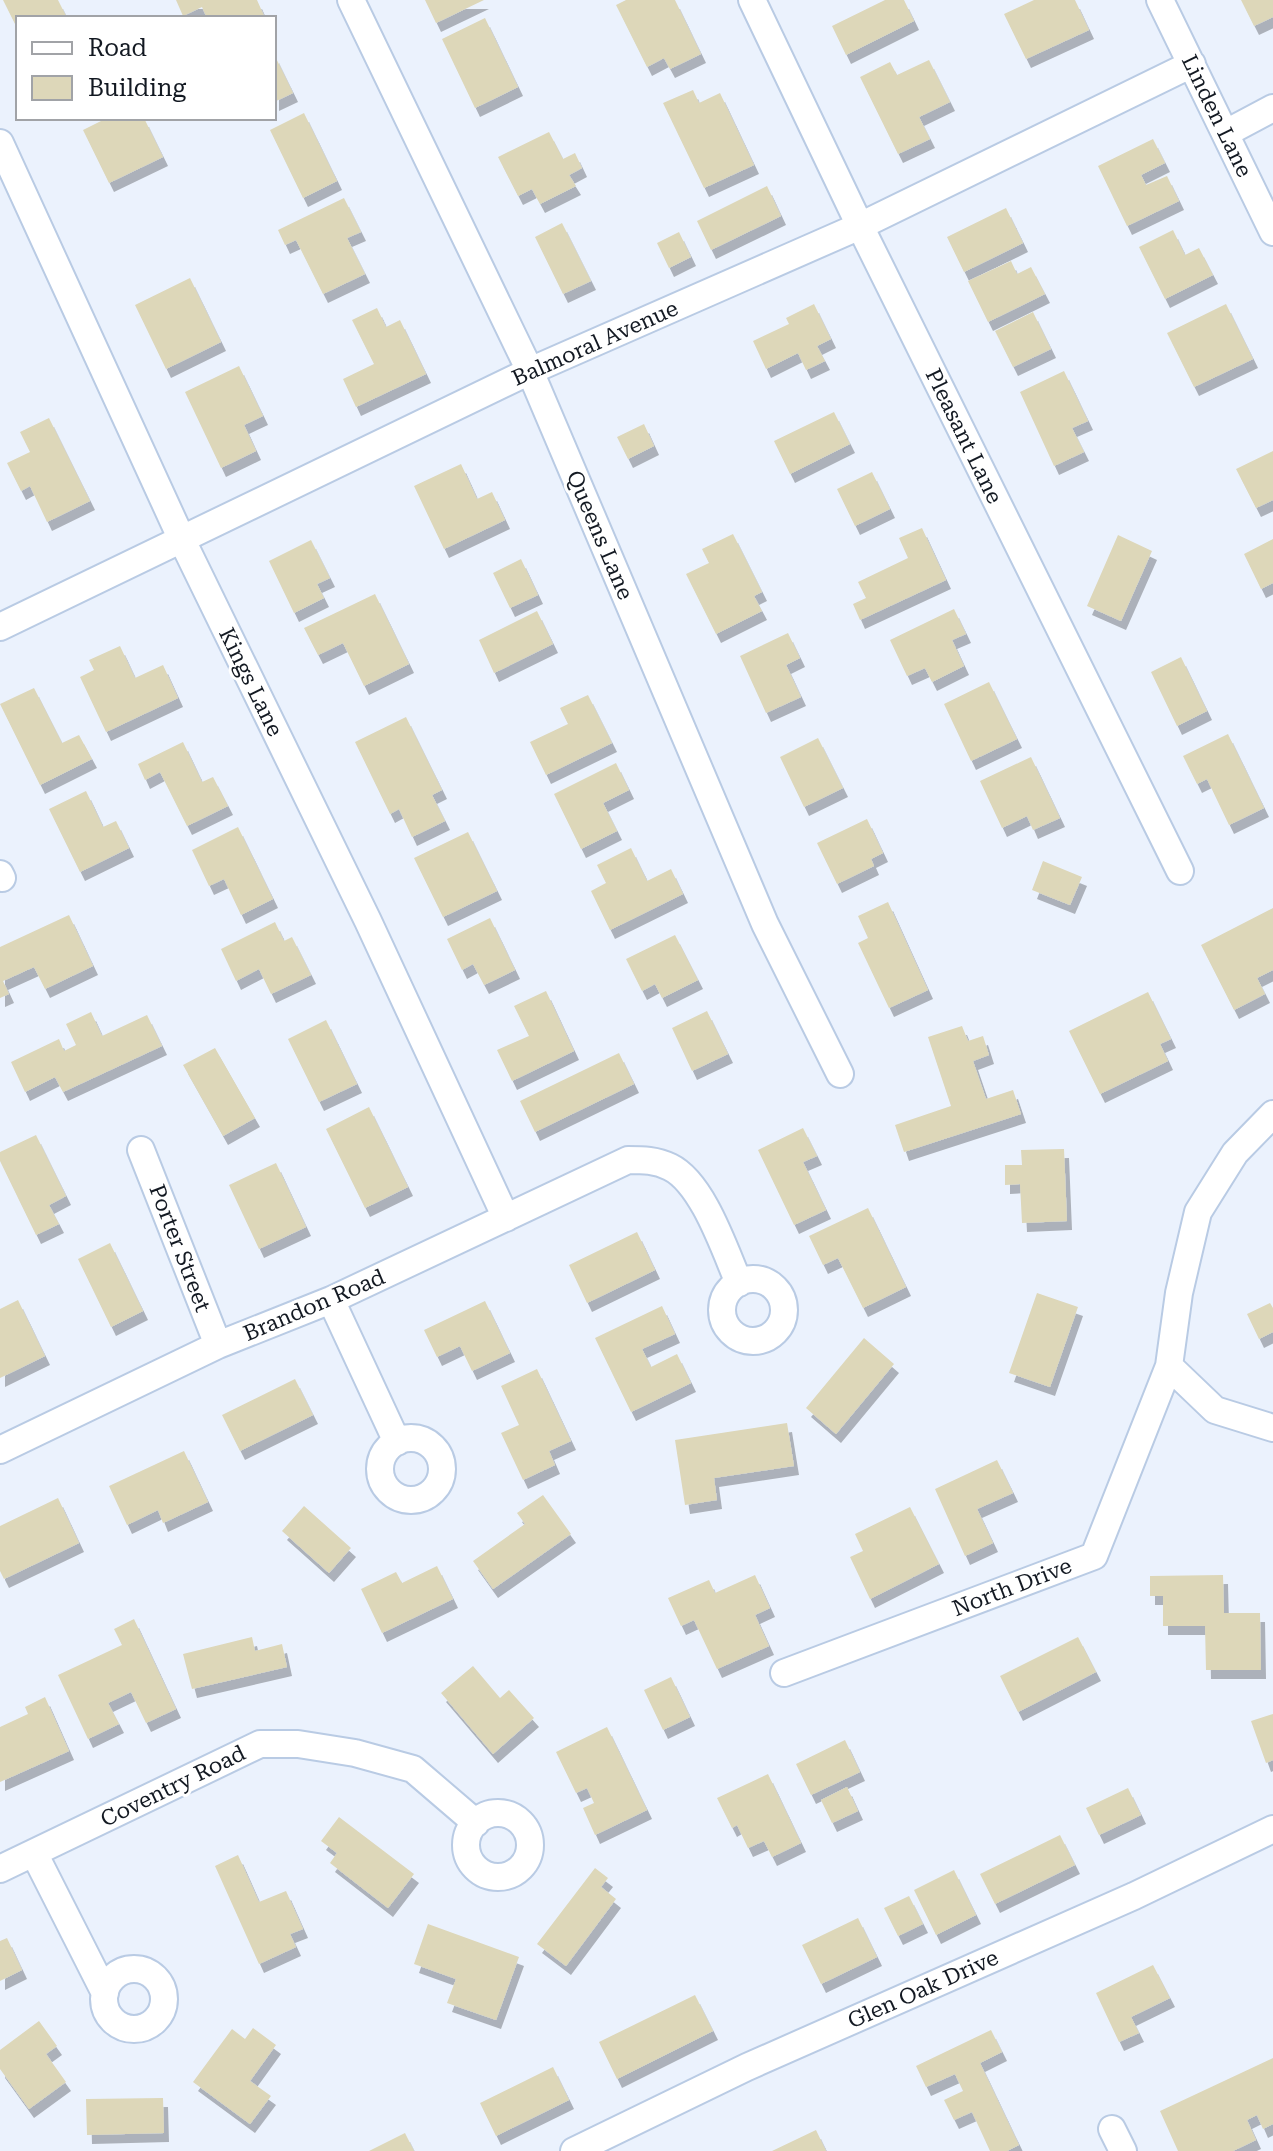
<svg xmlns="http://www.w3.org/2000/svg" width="1273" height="2151" font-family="'Roboto Serif',serif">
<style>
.building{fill:#ddd7b9;filter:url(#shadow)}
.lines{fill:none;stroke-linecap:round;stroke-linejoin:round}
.minor-casing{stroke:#b9cbe4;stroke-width:30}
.minor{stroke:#fff;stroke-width:26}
.labels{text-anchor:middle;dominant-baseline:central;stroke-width:6;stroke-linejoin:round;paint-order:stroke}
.street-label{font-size:22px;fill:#131922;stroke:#fff}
</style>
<defs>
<filter id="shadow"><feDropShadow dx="5" dy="9" stdDeviation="0" flood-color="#0004"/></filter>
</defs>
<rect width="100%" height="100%" fill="#ebf2fd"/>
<path class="building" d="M3 0H58L67 18H18V30Z
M176 0H257L265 18H207L202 7 183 16Z
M425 0H484L436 23Z
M626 0H675L701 54 670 69 664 58 647 67 616 5Z
M885 0H904L914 21 846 55 832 26Z
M1034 0H1075L1089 30 1026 59 1004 14Z
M1241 0H1273V17L1254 26Z
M485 18 518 87 475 108 442 39Z
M274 54 293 93 274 102Z
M929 60 950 102 919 117 930 139 898 154 860 77 890 62 897 75Z
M693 90 699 103 720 93 754 165 704 188 663 103Z
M304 113 337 181 303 198 270 130Z
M107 118H144L163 157 109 183 83 130Z
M549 132 563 159 575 153 582 168 569 175 576 186 540 204 532 189 518 196 498 157Z
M1153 139 1165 163 1141 175 1146 185 1167 176 1179 201 1127 226 1098 166Z
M767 186 781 216 711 250 697 221Z
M344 198 361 232 347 238 365 274 323 294 296 240 285 245 278 230Z
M1006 208 1023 243 964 272 947 237Z
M562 223 591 281 563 294 535 237Z
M1173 230 1185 255 1199 248 1213 275 1165 299 1139 247Z
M679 232 691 257 669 268 657 243Z
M1011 261 1017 274 1031 267 1045 294 988 322 968 281Z
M190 278 221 342 166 369 135 305Z
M814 304 831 339 817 346 825 361 806 370 798 353 766 369 753 341 789 324 786 318Z
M1226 304 1253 359 1194 387 1167 333Z
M377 308 386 327 400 320 426 374 356 407 343 379 374 364 352 320Z
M1033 312 1051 349 1013 367 995 331Z
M239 366 263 416 244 425 256 451 221 468 185 392Z
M1064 371 1088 421 1072 428 1084 452 1054 466 1020 392Z
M834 412 850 444 790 474 774 441Z
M49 418 90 501 47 522 30 486 21 491 7 463 30 452 20 432Z
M644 424 654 446 628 459 617 437Z
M1273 451V500L1256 508 1236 469Z
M461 464 477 499 492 492 505 520 444 549 414 486Z
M872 472 890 509 855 526 837 489Z
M922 528 946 580 860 620 853 604 866 598 858 582 908 558 899 538Z
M733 534 762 592 754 596 762 611 716 634 686 574 709 563 702 549Z
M1118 535 1152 551 1121 621 1087 606Z
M1273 539V583L1261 589 1244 554Z
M311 540 330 578 317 584 324 598 294 613 269 561Z
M521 559 538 595 510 608 493 573Z
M375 594 409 664 364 686 343 643 318 655 304 628Z
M954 609 966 634 952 640 964 666 932 682 925 668 907 676 890 640Z
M537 611 553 644 494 673 479 640Z
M788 633 800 658 786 665 801 697 766 713 740 656Z
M120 646 135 678 163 665 178 698 106 732 80 677 94 670 89 660Z
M1181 657 1207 711 1177 726 1151 672Z
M989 682 1017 739 971 761 944 704Z
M34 688 62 743 79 735 92 759 40 785 0 704Z
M588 695 612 743 546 775 530 742 568 724 560 708Z
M406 717 442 790 432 795 445 821 412 837 399 809 390 814 355 742Z
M1228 734 1264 808 1229 825 1207 779 1197 784 1183 756Z
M818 738 843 788 804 807 780 757Z
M183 742 202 782 213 777 228 806 187 826 160 772 145 780 138 764Z
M1031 757 1060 818 1033 830 1027 816 1002 828 980 781Z
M616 763 629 790 603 803 617 831 581 849 554 794Z
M86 791 103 827 116 821 129 848 80 872 49 809Z
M867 819 883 853 871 859 874 866 837 884 817 843Z
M238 827 273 899 241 915 224 879 209 886 192 850Z
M468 832 497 891 443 917 414 858Z
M631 848 647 881 671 869 683 894 610 930 591 891 606 883 597 865Z
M1043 861 1082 877 1070 905 1032 890Z
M888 902 928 990 889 1008 858 943 868 938 858 916Z
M1273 908V970L1257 978 1265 994 1234 1010 1201 945Z
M69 915 93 966 45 989 34 967 3 981 9 994 0 998V947Z
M490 918 515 970 484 985 473 964 462 970 447 939Z
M275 922 284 941 292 937 311 975 271 994 259 969 236 981 221 949Z
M675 935 698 980 662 998 655 984 642 991 626 959Z
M546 991 574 1051 512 1081 497 1050 529 1036 514 1006Z
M1148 992 1171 1039 1160 1044 1168 1061 1100 1094 1069 1031Z
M707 1011 728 1054 692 1071 672 1028Z
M91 1012 102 1036 147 1015 162 1046 63 1092 55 1077 25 1092 11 1062 59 1039 64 1051 76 1045 66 1024Z
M326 1020 357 1084 319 1102 288 1039Z
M962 1026 968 1041 983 1036 989 1055 973 1061 986 1099 1013 1090 1021 1114 904 1152 895 1125 951 1106 928 1037Z
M215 1048 255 1118 223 1136 183 1065Z
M619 1053 634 1084 535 1132 520 1101Z
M369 1107 408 1187 365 1208 326 1129Z
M803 1128 817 1156 803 1162 826 1210 794 1225 758 1150Z
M36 1135 66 1196 49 1205 59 1224 36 1235 0 1161V1152Z
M1064 1149 1067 1221 1022 1223 1020 1184 1005 1185V1165H1022L1021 1150Z
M276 1163 306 1227 259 1249 229 1185Z
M868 1208 906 1287 863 1308 838 1258 823 1265 809 1236Z
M637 1232 655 1270 587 1303 569 1265Z
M110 1243 143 1311 111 1327 78 1259Z
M1037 1293 1078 1307 1050 1387 1009 1373Z
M18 1300 45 1356 0 1378V1309Z
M485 1301 510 1353 472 1371 460 1346 437 1357 424 1330Z
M1270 1303 1273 1308V1332L1259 1339 1247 1314Z
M662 1306 675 1334 642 1349 651 1367 677 1354 691 1383 631 1412 595 1338Z
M864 1338 894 1364 836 1434 806 1408Z
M537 1369 571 1441 549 1451 555 1465 523 1480 501 1433 519 1425 501 1386Z
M295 1379 313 1415 240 1451 222 1415Z
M787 1423 794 1466 714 1478 717 1500 685 1505 675 1440Z
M184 1451 208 1502 163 1523 158 1510 127 1525 109 1486Z
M997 1460 1013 1493 977 1509 993 1543 965 1556 935 1489Z
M543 1495 571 1534 493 1589 473 1561 525 1524 517 1513Z
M58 1498 79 1543 4 1579 0 1571V1526Z
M304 1506 351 1548 329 1573 282 1531Z
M910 1507 939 1564 870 1599 850 1557 863 1551 855 1534Z
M437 1566 453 1599 382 1633 361 1589 396 1572 402 1583Z
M755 1575 770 1608 755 1615 769 1646 717 1669 694 1620 681 1626 668 1598 709 1580 715 1593Z
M1223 1575 1224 1613H1260L1261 1670H1206L1205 1626H1163V1596H1150V1576Z
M134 1619 176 1709 146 1723 131 1692 108 1703 119 1724 88 1739 58 1675 122 1645 114 1629Z
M252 1637 255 1651 282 1644 287 1667 192 1689 183 1654Z
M1078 1637 1096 1672 1018 1712 1000 1676Z
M473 1666 500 1698 509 1690 534 1718 493 1754 441 1693Z
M671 1677 690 1717 663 1730 644 1690Z
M45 1697 69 1751 0 1782V1727L28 1714 25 1707Z
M1273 1714V1760L1266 1763 1251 1721Z
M607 1727 647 1810 595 1835 583 1808 594 1803 587 1788 576 1793 556 1752Z
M845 1740 860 1772 811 1795 796 1764Z
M768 1774 801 1843 772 1857 764 1841 748 1848 737 1825 732 1828 717 1798Z
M847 1787 858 1811 832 1823 821 1800Z
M1128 1788 1141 1815 1099 1835 1086 1808Z
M339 1817 414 1874 388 1908 330 1863 337 1853 321 1841Z
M1060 1835 1075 1865 995 1904 980 1874Z
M238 1855 259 1902 286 1891 303 1929 290 1934 296 1947 259 1964 215 1866Z
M595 1868 608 1878 601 1887 616 1899 566 1966 537 1944Z
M954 1870 976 1915 936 1935 914 1890Z
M909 1896 923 1924 898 1936 884 1908Z
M858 1918 877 1957 821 1984 802 1945Z
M428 1924 519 1957 496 2020 447 2003 456 1979 414 1964Z
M7 1938 22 1970 0 1981V1941Z
M1153 1965 1170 1998 1131 2017 1139 2033 1119 2042 1096 1993Z
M695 1995 713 2031 617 2079 599 2042Z
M39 2021 57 2046 46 2054 66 2082 29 2109 0 2069V2050Z
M253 2028 276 2045 250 2081 271 2096 250 2124 193 2082 232 2029 245 2039Z
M991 2030 1002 2052 980 2063 1019 2145 1007 2151H990L972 2112 954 2120 944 2100 963 2091 955 2074 926 2087 916 2066Z
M1273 2058V2124L1263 2129 1257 2115 1247 2120 1256 2140 1233 2151H1178L1160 2111Z
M553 2067 569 2100 496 2136 480 2103Z
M163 2098 164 2133 87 2135 86 2099Z
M816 2130 826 2151H772Z
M405 2133 414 2151H369Z"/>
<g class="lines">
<defs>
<path id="minor" d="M351 0 530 371 765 924 840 1074
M752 0 860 226 1180 871
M1160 0 1273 232
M1226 133 1273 108
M0 143 182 540 368 921 506 1218
M0 627 530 371 860 226 1192 64
M0 874 2 878
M141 1150 218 1345
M722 1310a31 31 0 1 1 62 0a31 31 0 1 1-62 0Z
M331 1300 397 1442
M1169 1366 1215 1410 1273 1428
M380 1469a31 31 0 1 1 62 0a31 31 0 1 1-62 0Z
M0 1450 218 1345 331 1300 628 1160C643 1160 656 1160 670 1167 703 1183 725 1251 739 1283
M784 1673 1094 1556 1169 1366 1179 1293 1198 1212 1235 1153 1273 1114
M466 1845a32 32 0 1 1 64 0a32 32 0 1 1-64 0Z
M34 1853 105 1993
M0 1869 260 1744H298L355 1753 413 1769 476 1823
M104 1999a30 30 0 1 1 60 0a30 30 0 1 1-60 0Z
M1112 2129 1123 2151
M574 2151 747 2067 1134 1896 1273 1829"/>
</defs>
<use href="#minor" class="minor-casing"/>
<use href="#minor" class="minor"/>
</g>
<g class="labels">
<g class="street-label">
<text transform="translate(1217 116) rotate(64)">Linden Lane</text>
<text transform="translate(595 343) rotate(-24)">Balmoral Avenue</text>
<text transform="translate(964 436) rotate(64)">Pleasant Lane</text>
<text transform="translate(600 535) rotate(67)">Queens Lane</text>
<text transform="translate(251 682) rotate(64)">Kings Lane</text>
<text transform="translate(180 1248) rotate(69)">Porter Street</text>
<text transform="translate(314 1305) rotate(-23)">Brandon Road</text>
<text transform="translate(1012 1587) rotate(-21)">North Drive</text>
<text transform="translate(173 1786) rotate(-26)">Coventry Road</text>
<text transform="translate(923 1989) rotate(-24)">Glen Oak Drive</text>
</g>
</g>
<rect x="16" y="16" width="260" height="104" fill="#ffffff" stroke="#a1a3a7" stroke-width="2"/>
<rect x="32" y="42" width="40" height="12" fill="#ffffff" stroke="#a1a3a7" stroke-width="2"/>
<text x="88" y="56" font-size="24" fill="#131922">Road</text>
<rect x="32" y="76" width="40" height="24" fill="#ddd7b9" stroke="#a1a3a7" stroke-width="2"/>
<text x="88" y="96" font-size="24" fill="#131922">Building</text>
</svg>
